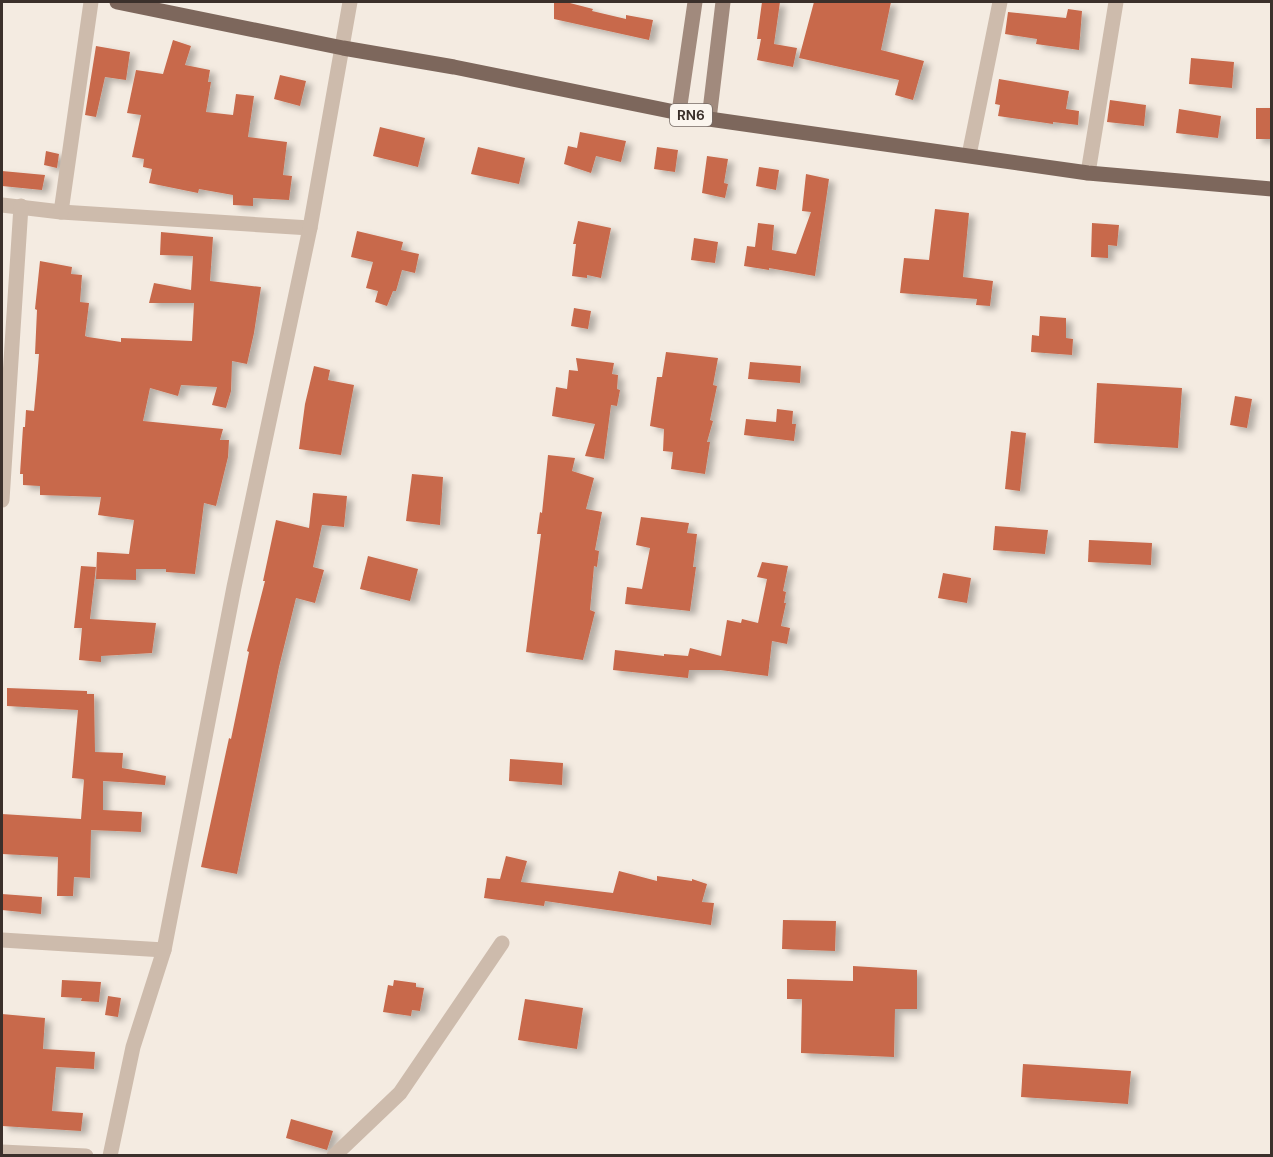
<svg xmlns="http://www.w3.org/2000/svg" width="1273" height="1157" viewBox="0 0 1273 1157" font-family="'DM Sans',sans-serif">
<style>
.building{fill:#c8694b;filter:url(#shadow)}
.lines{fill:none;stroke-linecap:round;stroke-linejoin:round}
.street{stroke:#cdbbac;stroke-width:15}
.secondary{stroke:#a18a7d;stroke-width:15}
.primary{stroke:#7d675c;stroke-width:15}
.labels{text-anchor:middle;stroke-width:5;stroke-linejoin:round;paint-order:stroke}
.shield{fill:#fbf5ee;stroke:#756b66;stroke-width:1.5}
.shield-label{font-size:14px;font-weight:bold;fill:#3b302b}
</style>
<defs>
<filter id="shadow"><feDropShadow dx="6" dy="4" stdDeviation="3" flood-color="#0004"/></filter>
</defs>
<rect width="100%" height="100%" fill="#f4ebe1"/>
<g class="building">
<polygon points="554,2 566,2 593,9 592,11 626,19 626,15 653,20 649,40 554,19"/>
<polygon points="762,2 780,2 774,44 797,48 793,67 757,60 761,39 757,39"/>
<polygon points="814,2 891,2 881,50 924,61 913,100 895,95 899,80 799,58"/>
<polygon points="1068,9 1082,11 1079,50 1036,44 1037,39 1005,34 1008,12 1066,18"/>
<polygon points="173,40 191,46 185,65 210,70 208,82 211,82 206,112 233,115 236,94 254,96 248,137 287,142 283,175 292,176 289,200 253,198 253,206 233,205 233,195 199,189 198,193 149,183 152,169 143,167 144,159 132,157 141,115 127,113 136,70 163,74"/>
<polygon points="96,46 130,52 126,80 105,77 96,117 85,115"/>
<polygon points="1191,58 1234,62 1232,88 1189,84"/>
<polygon points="280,75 306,81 300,106 274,99"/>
<polygon points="999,79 1069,91 1066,109 1079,111 1078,125 1053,122 1053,124 998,116 1000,105 995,104"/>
<polygon points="1110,100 1146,105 1144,126 1107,122"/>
<rect x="1256" y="108" width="16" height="31"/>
<polygon points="1179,109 1221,116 1218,138 1176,133"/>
<polygon points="380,127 425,138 418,167 373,156"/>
<polygon points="580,132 626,141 621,162 596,156 591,173 564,164 568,146 577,148"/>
<polygon points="478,147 525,158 519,184 471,174"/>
<polygon points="657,147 678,150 675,172 654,169"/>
<polygon points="46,151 59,154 57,168 44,165"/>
<polygon points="707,156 728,159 724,183 728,184 725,198 702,193"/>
<polygon points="759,167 779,170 776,190 756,186"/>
<polygon points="2,171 45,175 42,190 2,186"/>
<polygon points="806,174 829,179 815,276 769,268 769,270 744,266 747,246 755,247 758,223 774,225 772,250 796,254 811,212 802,211"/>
<polygon points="935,209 969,213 963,277 993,281 990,306 976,305 977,299 900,293 904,258 929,260"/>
<polygon points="578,221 611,228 601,278 587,275 587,278 572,276 576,244 573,244"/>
<polygon points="1092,223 1119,225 1117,246 1108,245 1108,258 1091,257"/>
<polygon points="357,231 403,242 401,250 419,254 415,273 402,270 396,291 393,291 387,306 375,302 378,291 366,288 373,262 351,257"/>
<polygon points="161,232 213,237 210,281 261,287 254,333 247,364 232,361 231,391 226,408 212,405 217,387 181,385 178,396 150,388 143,421 223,429 220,440 229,440 228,457 216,506 204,503 195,574 166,572 166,569 136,569 136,580 96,579 97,552 129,554 134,520 98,515 101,497 40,495 40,486 23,485 23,474 20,474 23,427 25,427 26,410 34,411 37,379 39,354 35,354 37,310 35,309 40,261 72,267 71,274 82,275 80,302 89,303 85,336 88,337 121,342 121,338 192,341 194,303 149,303 154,283 191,290 193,256 160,255"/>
<polygon points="694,238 718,242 715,263 691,260"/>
<polygon points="574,308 591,311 588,329 571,326"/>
<polygon points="1040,316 1066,318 1066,338 1073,339 1072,355 1031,352 1032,335 1039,336"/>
<polygon points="666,352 718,358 713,385 717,386 710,420 713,421 707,442 710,442 705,474 671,469 673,452 663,451 664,429 650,426 657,377 662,377"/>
<polygon points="576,358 614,363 612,374 618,375 617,389 620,390 617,406 611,405 604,459 585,456 595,424 552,416 556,387 567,389 569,370 578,371"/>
<polygon points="750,362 801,366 800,383 748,379"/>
<polygon points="314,366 330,370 328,380 354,385 341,455 299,449 305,404"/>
<polygon points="1097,383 1182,388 1178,448 1094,443"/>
<polygon points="1235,396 1252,399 1247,428 1230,425"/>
<polygon points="777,409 793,411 792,424 796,424 794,441 744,435 746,419 776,422"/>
<polygon points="1011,431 1026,433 1020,491 1005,489"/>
<polygon points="548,455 575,458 572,471 594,478 586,509 602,512 595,550 599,551 597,567 594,566 590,610 595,612 583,660 526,652 541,534 537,534 540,512 542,513"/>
<polygon points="412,474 443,477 440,525 406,521"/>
<polygon points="313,493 347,496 344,527 322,525 313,567 324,570 315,603 296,598 279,667 237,874 201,867 229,738 231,739 249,652 247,651 265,581 263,581 276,520 309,528"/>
<polygon points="641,517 689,523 687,533 697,534 693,567 696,567 690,611 625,604 627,587 642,589 650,548 636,545"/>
<polygon points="995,526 1048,530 1045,554 993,550"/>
<polygon points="1089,540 1152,543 1151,565 1088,562"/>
<polygon points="368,556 418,569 410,601 360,589"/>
<polygon points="762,562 788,566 783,591 786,592 784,603 786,603 781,626 790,628 787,644 772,641 768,676 720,670 689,670 688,678 613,670 615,650 664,656 664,654 688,656 690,648 721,656 727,620 741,623 742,619 758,623 767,579 757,577"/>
<polygon points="81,566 96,567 90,619 156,623 152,653 101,656 101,662 79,660 82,628 74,628"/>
<polygon points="943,573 971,578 967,603 938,598"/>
<polygon points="7,688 87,691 87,694 94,694 95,752 123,753 122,768 166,776 165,785 103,781 103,810 142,812 141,832 91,830 90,878 74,877 73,896 57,896 58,857 2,854 2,814 81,819 84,780 83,779 72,778 78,710 7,706"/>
<polygon points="510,759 563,763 562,785 509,781"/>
<polygon points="506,856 527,861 521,882 613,893 619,871 657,881 657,876 692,881 692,879 707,884 702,902 714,903 711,925 545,901 544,906 484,898 487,878 500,879"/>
<polygon points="2,894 42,897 41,914 2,910"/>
<polygon points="783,920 836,921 835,951 782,949"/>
<polygon points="853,966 917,970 917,1009 895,1009 894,1057 801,1053 802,999 787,999 787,979 853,981"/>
<polygon points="62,980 101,982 99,1002 81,1001 82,998 61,997"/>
<polygon points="394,980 416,983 416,987 424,988 420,1011 412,1010 411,1016 383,1012 388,985 393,986"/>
<polygon points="108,996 121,998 118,1017 105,1015"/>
<polygon points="525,999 583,1008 577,1049 518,1040"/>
<polygon points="2,1014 45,1018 43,1049 95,1052 94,1069 56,1067 52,1111 83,1113 81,1131 2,1126"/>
<polygon points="1023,1064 1131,1071 1128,1104 1021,1097"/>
<polygon points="291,1119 333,1131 327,1150 286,1138"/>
</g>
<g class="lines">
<g class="street">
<polyline points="969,155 1000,2"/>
<polyline points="1088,173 1116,2"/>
<polyline points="2,205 61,212 310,228"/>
<polyline points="61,212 91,2"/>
<polyline points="2,500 21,206"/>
<polyline points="2,940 164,950"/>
<polyline points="2,1152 86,1156"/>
<polyline points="110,1156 133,1047 164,950 234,587 310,228 350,2"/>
<polyline points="334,1156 400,1093 502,943"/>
</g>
<g class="secondary">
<polyline points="679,112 695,2"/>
<polyline points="709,119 723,2"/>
</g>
<polyline class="primary" points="117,2 343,48 454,67 709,119 1088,173 1272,189"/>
</g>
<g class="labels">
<rect class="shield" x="670" y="104" width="42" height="22" rx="4.5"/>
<g class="shield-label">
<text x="691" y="120">RN6</text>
</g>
</g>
<rect width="1273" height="1157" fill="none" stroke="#3b302b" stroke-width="6"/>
</svg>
